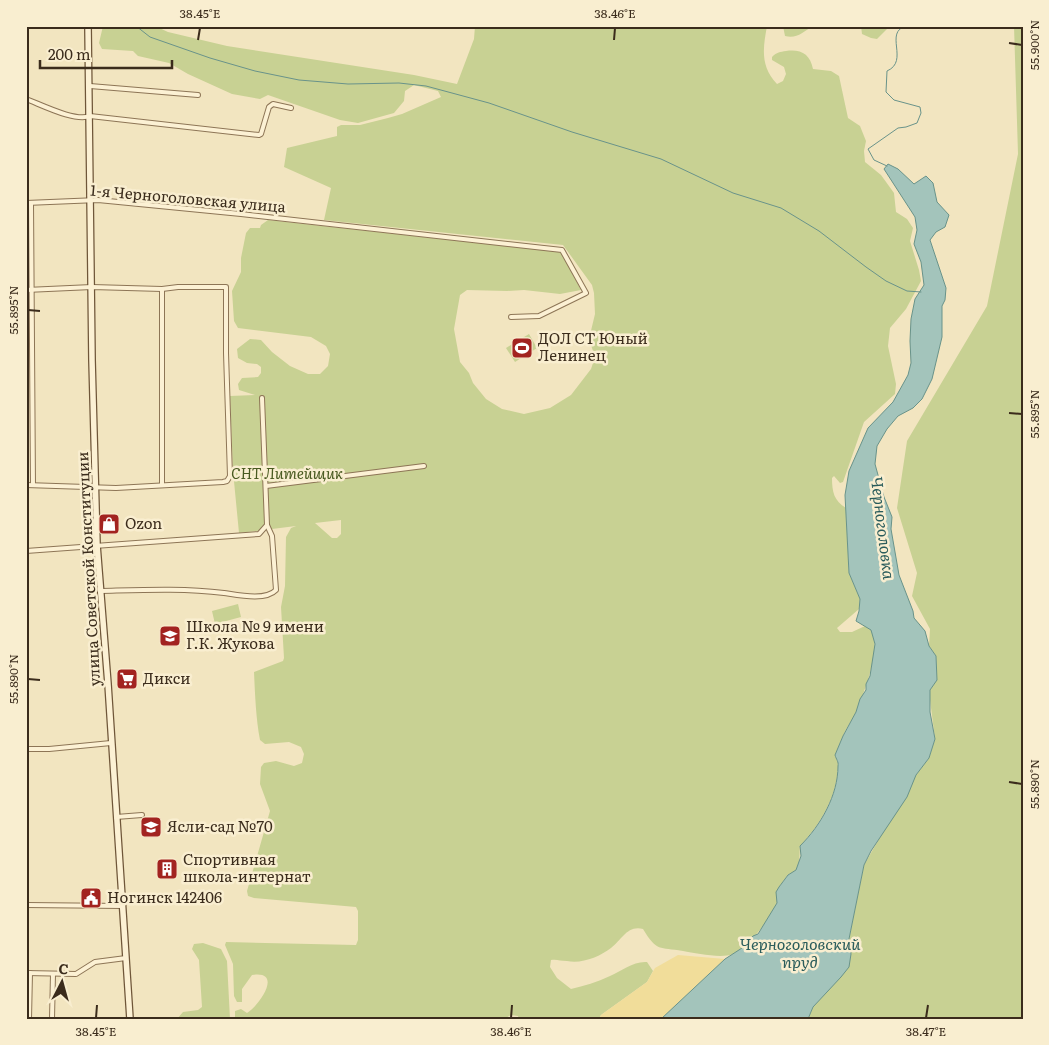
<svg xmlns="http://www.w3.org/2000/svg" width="1049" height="1045" viewBox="0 0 1049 1045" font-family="Literata,serif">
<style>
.green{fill:#c8d193;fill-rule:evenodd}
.sand{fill:#f1dd9a}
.water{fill:#a3c4bb;stroke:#69938a}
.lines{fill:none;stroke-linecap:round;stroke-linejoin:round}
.stream{stroke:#69938a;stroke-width:1}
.street-casing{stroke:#8d7556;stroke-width:6}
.secondary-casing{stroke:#6f5639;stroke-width:8}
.street{stroke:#fcf1d4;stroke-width:4}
.secondary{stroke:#fcf1d4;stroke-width:5.5}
.ticks{fill:none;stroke:#3b2c1c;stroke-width:2}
.labels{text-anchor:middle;stroke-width:5;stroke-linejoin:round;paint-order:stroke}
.street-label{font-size:15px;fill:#3b2c1c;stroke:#f9eed0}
.poi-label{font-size:15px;fill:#3b2c1c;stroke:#f9eed0;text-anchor:start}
.park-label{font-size:15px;font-style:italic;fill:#495a20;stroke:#f9eed0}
.water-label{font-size:16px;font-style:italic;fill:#2a5c5b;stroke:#f9eed0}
.neatline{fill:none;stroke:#3b2c1c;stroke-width:2}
.ticks-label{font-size:12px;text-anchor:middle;fill:#3b2c1c}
</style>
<rect width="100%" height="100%" fill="#f2e5c0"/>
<g class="green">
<path d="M103,26H155L168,32L227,46L414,75L457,84L474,39L475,26H767C763,48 760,66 777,84L783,81L786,74L784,67L772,60V57C777,52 780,52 786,51C801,49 810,54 813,69L831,71L839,76L848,118L860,126L866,141L864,151L865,162L881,175L894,193L896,212L907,219L913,228L910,241L919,270L921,281L906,309L890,328L888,346L896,384L895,394L864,422L843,482L840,483L834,476L832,478C832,492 834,501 846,508L849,573L860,599L859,609L837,628L840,632H852L865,626C869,628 872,630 873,634C880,652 863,696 856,712C852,721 846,728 843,736C840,742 838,749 836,755C836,759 839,762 838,765C838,795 820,825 800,846C799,854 801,864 795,871C793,873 790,873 788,875C786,877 781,884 779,887C777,892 778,898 777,902C773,917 747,948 733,954C721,959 696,953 683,951C659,947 657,952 643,929C627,925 622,940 611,948C599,957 582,964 567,961C560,961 557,959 551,960L550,967L557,978L571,989C584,986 597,982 610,976C622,971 633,961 647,962L653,971L647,982L601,1015L599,1019H519L518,1016L511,1015L504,1019H235V1011L241,1009L247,1013C259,1006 284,970 252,975L242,989V1002H237L234,996L233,964L225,945L226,942L356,945L358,940V911L356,907L254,898L248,896L247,891L270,811L260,784L261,767L264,763L276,761L294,766L302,763L304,754L301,747L289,742L265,744L260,740C256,719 255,695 254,672L283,661L284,658L281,607L285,586L286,537L291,528L296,526L239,533L233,471L230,396L255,395L239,390L238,384L242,378L258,377L261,373V367L257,364L247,363L238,358L237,349L250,339L261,340L272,352L290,366L308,374H320L328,366L330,354L326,346L311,337L238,328L234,321L232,291L241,272V258L246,233L250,228H260L261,225L268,220L561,252L581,290L560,294L524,290L507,291L467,290L460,295L454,329L460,362L469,373L473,383L486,399L502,409L524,414L550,408L571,395L591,369L595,357L589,339L595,314L594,293L592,285L563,245L324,220L331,188L284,167L287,148L337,136V127L341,125H360L388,118L402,114L441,97L438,91L414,85L405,91L404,101L394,113L358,123L340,120L268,95L260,99L232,94L188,74L169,63L138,56L133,51L102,49L99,43ZM341,520V534L337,538H332L315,523Z"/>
<path d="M783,26H813C803,32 797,39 785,36Z"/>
<polygon points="861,26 890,26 877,39 871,38 862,34"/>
<polygon points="1014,26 1023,26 1023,1019 808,1019 813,1007 844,972 851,954 849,939 864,865 916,775 929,758 935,739 930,700 930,690 937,679 936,656 929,646 930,629 912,596 917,573 897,508 907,441 987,306 1018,154"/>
<polygon points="529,334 537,348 515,362 506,348"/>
<polygon points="238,604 241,617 215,624 212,611"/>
<polygon points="203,943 221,949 227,961 230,1019 177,1019 183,1012 198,1010 202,1007 199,960 192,949 194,944"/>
</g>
<polygon class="sand" points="678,955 725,959 661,1019 599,1019 601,1015 647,982 655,968"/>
<path class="water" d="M888,164L898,169L914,184L926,176L933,183L937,202L949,215L945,227L936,232L930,240L946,288L945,300L942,306V337L932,379L922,399L913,408L898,416L887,429L877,446L875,464L884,497L892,517L891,529L899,575L913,611L914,618L925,631L929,646L936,656L937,680L930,690V712L935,739L929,758L916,775L907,797L871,851L864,865L849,939L851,954L849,967L841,977L813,1007L808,1019H661L725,959L742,948L753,936L758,934L777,903L776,892L779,887L788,875L796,870L801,856L800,846C821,825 838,795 838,766C839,762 836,759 835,755L843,736L856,712L860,699L866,690V684L870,676L875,644L871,630L856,621L859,611L860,599L849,573L845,495L849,471L868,428L893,402L908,375L911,363L910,341L911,319L915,299L924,285L921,262L914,244L917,230L915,217L884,169Z"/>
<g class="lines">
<g class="stream">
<polyline points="136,26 150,37 210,58 255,71 299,80 348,84 399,83 426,86 489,103 572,132 661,159 733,193 781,208 819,231 866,267 886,281 907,291 921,292"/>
<path d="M887,166L874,160L868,149L898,128L906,127L917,123L921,113L920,107L894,100L886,92L887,71C910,61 883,32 906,26"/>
</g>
<g class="street-casing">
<g id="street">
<polyline points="90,86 198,95"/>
<path d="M26,99C42,105 75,122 90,116L259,135L261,134L269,107L273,104L291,108"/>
<polyline points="26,203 98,200 241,214 562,250 586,293 539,316 511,317"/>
<polyline points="31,203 33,485"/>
<polyline points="162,289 162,485"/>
<polyline points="26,290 92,287 162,289 178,287 226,287 226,353 230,476 227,481 223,482 116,488 26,485"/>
<polyline points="266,486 424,466"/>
<polyline points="26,551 259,534 267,525"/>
<path d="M101,591C142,590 183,588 224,593C238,595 266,601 276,590L272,536L267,525L262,398"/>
<polyline points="26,749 49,749 111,743"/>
<polyline points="116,817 142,815"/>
<polyline points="26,905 123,906"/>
<polyline points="26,973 76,974 95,962 126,958"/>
<polyline points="29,1019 30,973"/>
<polyline points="52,1019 53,974"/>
</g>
</g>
<g class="secondary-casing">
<polyline id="secondary" points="88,26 92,360 97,545 108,684 130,1019"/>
</g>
<use href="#street" class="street"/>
<use href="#secondary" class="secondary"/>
</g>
<path class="ticks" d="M198,40L200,28M614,40L615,28M1009,43L1022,45M28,310L40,311M1009,413L1022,414M28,679L40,680M1009,782L1022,784M96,1018L97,1005M511,1018L512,1005M926,1018L928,1005"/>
<defs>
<g id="stadium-square" transform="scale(1.125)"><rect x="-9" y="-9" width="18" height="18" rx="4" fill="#a22320" stroke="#f9eed0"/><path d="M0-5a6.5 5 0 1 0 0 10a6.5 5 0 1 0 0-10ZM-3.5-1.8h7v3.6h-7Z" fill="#fff"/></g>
<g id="shop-square" transform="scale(1.125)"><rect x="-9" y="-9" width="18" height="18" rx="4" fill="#a22320" stroke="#f9eed0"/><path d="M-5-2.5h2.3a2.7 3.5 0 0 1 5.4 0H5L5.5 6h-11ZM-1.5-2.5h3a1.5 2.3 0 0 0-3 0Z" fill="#fff"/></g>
<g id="school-square" transform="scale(1.125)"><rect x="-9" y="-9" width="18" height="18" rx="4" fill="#a22320" stroke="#f9eed0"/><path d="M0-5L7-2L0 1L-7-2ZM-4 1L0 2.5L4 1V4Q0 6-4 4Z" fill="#fff"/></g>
<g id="supermarket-square" transform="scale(1.125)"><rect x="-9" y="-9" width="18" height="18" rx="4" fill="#a22320" stroke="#f9eed0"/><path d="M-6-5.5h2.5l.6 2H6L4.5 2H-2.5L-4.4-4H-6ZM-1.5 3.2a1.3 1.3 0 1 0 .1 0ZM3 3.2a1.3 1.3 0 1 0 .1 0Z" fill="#fff"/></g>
<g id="building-square" transform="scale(1.125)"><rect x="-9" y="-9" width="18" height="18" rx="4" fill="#a22320" stroke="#f9eed0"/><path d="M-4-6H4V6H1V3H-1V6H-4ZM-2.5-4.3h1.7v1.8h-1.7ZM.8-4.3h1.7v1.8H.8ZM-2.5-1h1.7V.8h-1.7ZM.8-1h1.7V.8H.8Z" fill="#fff"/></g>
<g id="civic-square" transform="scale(1.125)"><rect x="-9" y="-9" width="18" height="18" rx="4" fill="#a22320" stroke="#f9eed0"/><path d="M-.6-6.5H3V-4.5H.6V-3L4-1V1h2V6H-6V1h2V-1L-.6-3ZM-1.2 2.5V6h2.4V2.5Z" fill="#fff"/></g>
</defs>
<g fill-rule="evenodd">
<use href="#stadium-square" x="522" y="348"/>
<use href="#shop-square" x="109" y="524"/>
<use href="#school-square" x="170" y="636"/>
<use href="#supermarket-square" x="127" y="679"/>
<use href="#school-square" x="151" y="827"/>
<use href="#building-square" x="167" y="869"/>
<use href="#civic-square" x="91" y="898"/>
</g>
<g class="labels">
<g class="street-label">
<text transform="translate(188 199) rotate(5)" y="5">1-я Черноголовская улица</text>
<text transform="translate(89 569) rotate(-93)" y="5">улица Советской Конституции</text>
</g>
<g class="poi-label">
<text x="538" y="344">ДОЛ СТ Юный<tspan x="538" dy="17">Ленинец</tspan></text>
<text x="125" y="529">Ozon</text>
<text x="186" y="632">Школа № 9 имени<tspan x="186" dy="17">Г.К. Жукова</tspan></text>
<text x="143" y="684">Дикси</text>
<text x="167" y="832">Ясли-сад №70</text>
<text x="183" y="865">Спортивная<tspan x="183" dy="17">школа-интернат</tspan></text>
<text x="107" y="903">Ногинск 142406</text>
</g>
<g class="park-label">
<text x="287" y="479">СНТ Литейщик</text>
</g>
<g class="water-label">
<text transform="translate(883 528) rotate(83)" y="6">Черноголовка</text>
<text x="800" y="950">Черноголовский<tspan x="800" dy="18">пруд</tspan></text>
</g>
</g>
<rect width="1049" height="1045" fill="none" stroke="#f9eed0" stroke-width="55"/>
<g transform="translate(62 982) rotate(6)" stroke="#f9eed0" stroke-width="4" paint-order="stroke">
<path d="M0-4L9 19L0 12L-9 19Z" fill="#3b2c1c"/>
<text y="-8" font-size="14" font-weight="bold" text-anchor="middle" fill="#3b2c1c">С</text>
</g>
<path d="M40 60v8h132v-8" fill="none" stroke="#3b2c1c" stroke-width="2.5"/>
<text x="48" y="60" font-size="15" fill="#3b2c1c" stroke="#f9eed0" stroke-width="4" paint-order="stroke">200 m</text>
<rect x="28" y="28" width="994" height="990" class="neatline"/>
<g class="ticks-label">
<text x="200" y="18">38.45°E</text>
<text x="615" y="18">38.46°E</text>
<text transform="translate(1035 45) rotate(-90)" y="4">55.900°N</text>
<text transform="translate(14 310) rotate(-90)" y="4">55.895°N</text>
<text transform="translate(1035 414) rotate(-90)" y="4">55.895°N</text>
<text transform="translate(14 679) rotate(-90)" y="4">55.890°N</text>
<text transform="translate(1035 784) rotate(-90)" y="4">55.890°N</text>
<text x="96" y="1036">38.45°E</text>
<text x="511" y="1036">38.46°E</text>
<text x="926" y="1036">38.47°E</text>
</g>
</svg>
